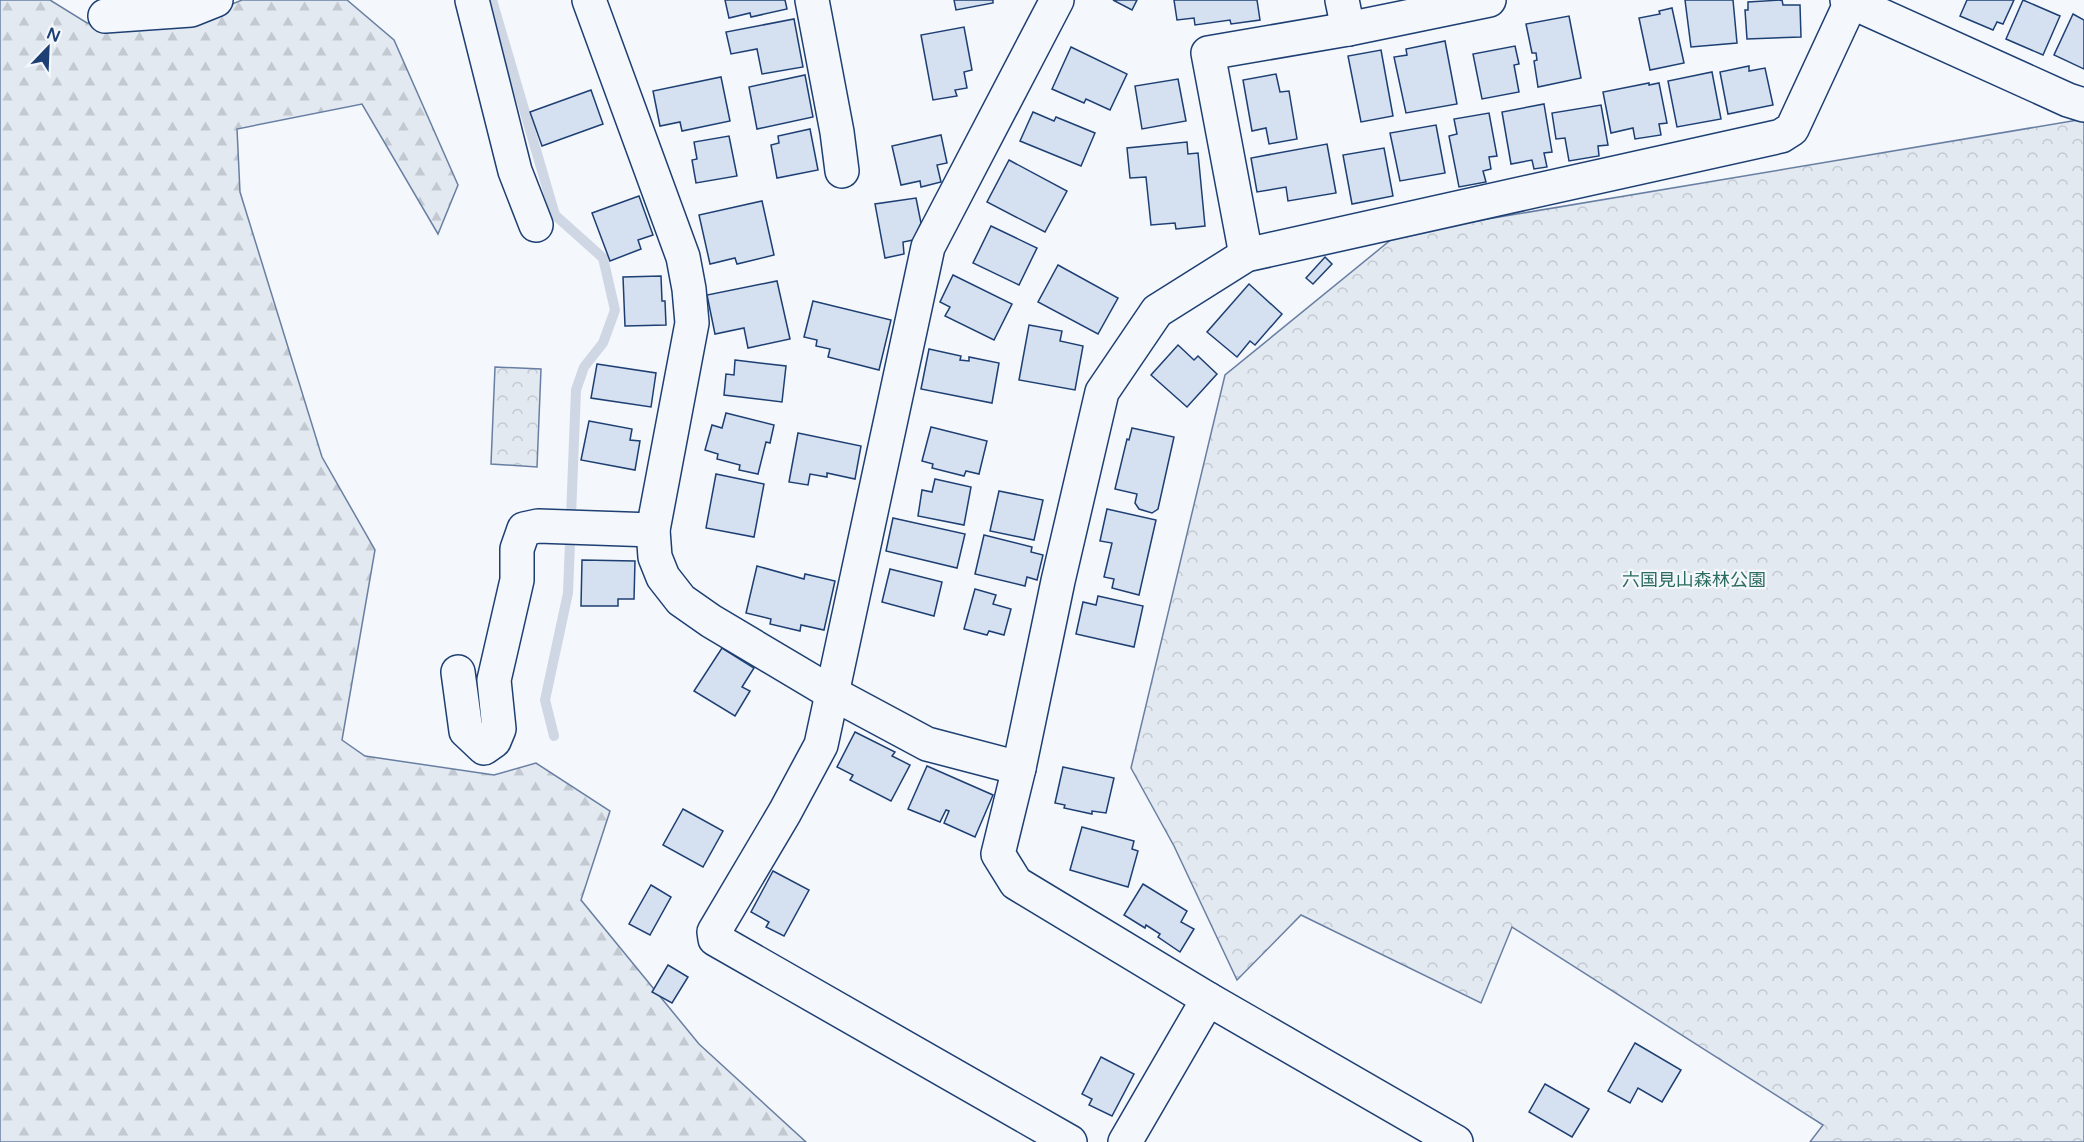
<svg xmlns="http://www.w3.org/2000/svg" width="2084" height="1142" viewBox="0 0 2084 1142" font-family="'Varela Round','Noto Sans JP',sans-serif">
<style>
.forest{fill:url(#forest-firs);stroke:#687fa3;stroke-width:1.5}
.park{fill:url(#park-crowns);stroke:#687fa3;stroke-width:1.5}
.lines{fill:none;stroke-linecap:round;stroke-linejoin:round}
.stream{stroke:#cfd7e4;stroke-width:10}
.building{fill:#d5e0f0;stroke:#1d3f73;stroke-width:1.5}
.minor-casing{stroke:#1d3f73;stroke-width:36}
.minor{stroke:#f4f7fb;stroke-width:33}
.labels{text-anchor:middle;stroke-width:4.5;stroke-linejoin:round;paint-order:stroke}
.park-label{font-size:18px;fill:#2c6c60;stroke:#f4f7fb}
</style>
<defs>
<pattern id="forest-firs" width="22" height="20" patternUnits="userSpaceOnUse" patternTransform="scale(1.5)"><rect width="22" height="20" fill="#e3e9f0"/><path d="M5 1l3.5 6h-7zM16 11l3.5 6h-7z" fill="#c2c9d1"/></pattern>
<pattern id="park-crowns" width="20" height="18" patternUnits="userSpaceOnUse" patternTransform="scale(1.5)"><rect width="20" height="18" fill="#e3e9f0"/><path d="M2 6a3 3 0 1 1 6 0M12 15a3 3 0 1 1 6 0" fill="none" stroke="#c2c9d1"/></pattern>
</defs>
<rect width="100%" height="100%" fill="#f4f7fb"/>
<polygon class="forest" points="0,0 50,0 87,23 200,17 242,0 347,0 394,40 458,185 438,234 362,104 237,129 240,192 322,457 375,550 342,740 365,756 494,775 536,763 610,811 581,900 699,1044 806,1142 0,1142"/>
<g class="park">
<polygon points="2084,119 2084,1142 1810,1142 1823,1125 1512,927 1481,1003 1301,915 1237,980 1174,846 1131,768 1225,375 1398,234"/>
<polygon points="495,367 541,369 537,467 491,464"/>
</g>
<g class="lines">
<polyline class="stream" points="492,0 555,215 603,258 615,310 603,343 584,367 576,390 568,593 545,700 554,736"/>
</g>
<g class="building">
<polygon points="725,0 785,0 787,9 751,17 750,13 729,18"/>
<polygon points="954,0 993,0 993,3 956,10"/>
<polygon points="1113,0 1137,0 1132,10"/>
<polygon points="1174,0 1257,0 1260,20 1231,24 1230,20 1195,25 1194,18 1177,20"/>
<polygon points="1685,0 1733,0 1737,43 1691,47"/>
<polygon points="1782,0 1783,5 1800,5 1801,37 1747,39 1745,10 1748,10 1748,2"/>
<polygon points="1967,0 2014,0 2003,24 1997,22 1993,30 1960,16"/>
<polygon points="2023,0 2060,16 2043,55 2006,39"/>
<polygon points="1672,8 1684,63 1650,70 1639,18 1660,14 1659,11"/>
<polygon points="2073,14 2084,20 2084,69 2054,55"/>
<polygon points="1569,16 1581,78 1538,87 1534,61 1537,60 1536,53 1532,53 1526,24"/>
<polygon points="794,19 803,67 762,74 757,49 731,54 726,32"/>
<polygon points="964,27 972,70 964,72 967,88 955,90 957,96 933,100 921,35"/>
<polygon points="1445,41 1457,104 1406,113 1394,57 1407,55 1406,49"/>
<polygon points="1515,46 1519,64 1514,65 1519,92 1482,99 1473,54"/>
<polygon points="1071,47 1127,74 1110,110 1086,99 1084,103 1052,89"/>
<polygon points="1381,50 1393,116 1361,122 1348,56"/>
<polygon points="1749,66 1749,71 1765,68 1773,105 1728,114 1720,72"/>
<polygon points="1712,72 1721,119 1677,127 1668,81"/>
<polygon points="1276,74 1280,92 1289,91 1297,139 1269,144 1266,128 1252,131 1243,80"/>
<polygon points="805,75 813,117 757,129 749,87"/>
<polygon points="721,77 730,121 682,131 680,122 660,126 653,91"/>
<polygon points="1178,79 1186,121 1142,129 1135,86"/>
<polygon points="1649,83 1649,85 1659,83 1667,123 1659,124 1661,135 1635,139 1633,128 1611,133 1603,92"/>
<polygon points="591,90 603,124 542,146 530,112"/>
<polygon points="1544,104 1552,152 1544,153 1547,167 1534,169 1532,160 1511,164 1502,112"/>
<polygon points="1601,105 1608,145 1598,146 1599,156 1569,161 1565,138 1556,139 1552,113"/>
<polygon points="1033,112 1054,121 1056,117 1095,133 1081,166 1020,141"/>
<polygon points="1489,113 1497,156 1489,157 1491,169 1483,171 1486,182 1459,187 1449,136 1457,134 1454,119"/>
<polygon points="1436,125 1445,173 1400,181 1390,133"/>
<polygon points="810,129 818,170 777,178 771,145 779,143 778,136"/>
<polygon points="941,135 947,163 937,165 941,182 921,187 920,181 901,185 892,146"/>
<polygon points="729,136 737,176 696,183 692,160 697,159 694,142"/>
<polygon points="1187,142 1188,154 1198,153 1205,226 1176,229 1175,223 1151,225 1146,177 1130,178 1127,148"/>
<polygon points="1327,144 1336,193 1288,201 1286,187 1257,192 1251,158"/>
<polygon points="1384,148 1393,196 1352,204 1343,155"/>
<polygon points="1009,160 1067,191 1045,232 987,202"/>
<polygon points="639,196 653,235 638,240 641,249 610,261 592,213"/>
<polygon points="916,198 921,223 913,240 903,242 904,254 885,258 875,204"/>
<polygon points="762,201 774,255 737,264 735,258 710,264 699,215"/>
<polygon points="991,226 1037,248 1019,285 973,263"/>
<polygon points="1325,257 1332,264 1313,284 1306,278"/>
<polygon points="1058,265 1118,298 1098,334 1038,302"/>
<polygon points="953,275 1012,304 994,340 945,316 950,307 940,302"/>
<polygon points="661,276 662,301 665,301 666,325 625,326 623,277"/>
<polygon points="777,281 790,339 748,348 744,328 715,334 707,295"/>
<polygon points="1249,284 1282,314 1255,345 1250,341 1237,357 1207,332"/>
<polygon points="813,301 891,320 879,370 828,357 830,349 816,346 817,340 804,337"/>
<polygon points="1029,325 1062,331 1060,341 1083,346 1075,390 1019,380"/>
<polygon points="1178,345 1194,360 1198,356 1217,374 1187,407 1151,375"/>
<polygon points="929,349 961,356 960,360 969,361 969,357 999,363 992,403 921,389"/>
<polygon points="735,360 786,366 782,402 724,395 726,374 734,375"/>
<polygon points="597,364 656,373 651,407 591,398"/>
<polygon points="726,413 774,425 770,443 766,442 758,474 739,470 740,465 717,459 718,454 705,450 712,425 722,428"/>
<polygon points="589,421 632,429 630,440 640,441 635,470 581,460"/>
<polygon points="931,427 987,441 979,474 966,471 964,476 932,468 933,464 922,461"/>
<polygon points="1132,428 1174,437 1158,509 1152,513 1139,509 1135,503 1137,494 1115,489 1127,439 1129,440"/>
<polygon points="798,433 861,446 855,479 827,473 827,477 810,474 808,485 789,482"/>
<polygon points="716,474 764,484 754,537 706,528"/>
<polygon points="935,479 971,487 964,525 918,516 922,490 932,492"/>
<polygon points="999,491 1043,500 1034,540 990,531"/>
<polygon points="1107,509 1156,520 1139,595 1112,588 1114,579 1104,577 1112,543 1100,541"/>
<polygon points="893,518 965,534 957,568 886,551"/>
<polygon points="984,535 1032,547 1031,552 1043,555 1037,580 1027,577 1025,586 975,574"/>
<polygon points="582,560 635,561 634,599 618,599 618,606 581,606"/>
<polygon points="757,566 804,579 805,574 835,581 824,630 801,625 800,631 770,624 771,619 746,613"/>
<polygon points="890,569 942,582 934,616 882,602"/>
<polygon points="975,589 996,595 993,604 1011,609 1004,635 989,631 987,635 964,629"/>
<polygon points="1098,596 1143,606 1134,647 1076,634 1083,602 1096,605"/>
<polygon points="722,648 754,668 742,687 750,691 735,716 694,691"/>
<polygon points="855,732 895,752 892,756 910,765 891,801 850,780 853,775 837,767"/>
<polygon points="927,766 993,795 975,837 944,823 949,811 946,810 940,822 908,809"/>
<polygon points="1063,767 1114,778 1106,813 1092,811 1092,814 1064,808 1065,805 1055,803"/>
<polygon points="683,809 723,831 703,867 663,845"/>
<polygon points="1082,827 1134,841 1132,849 1138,851 1128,887 1070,870"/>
<polygon points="773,871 809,890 784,936 766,927 769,922 751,912"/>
<polygon points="1143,884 1187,911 1181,922 1194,929 1180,952 1158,937 1160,934 1146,925 1145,928 1124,915"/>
<polygon points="651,885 671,897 650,935 629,924"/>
<polygon points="668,965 688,977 672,1003 652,992"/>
<polygon points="1635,1043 1681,1070 1662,1102 1638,1088 1630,1103 1608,1091"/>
<polygon points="1101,1057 1134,1074 1112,1116 1089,1105 1092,1099 1082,1094"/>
<polygon points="1545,1084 1589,1109 1572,1137 1529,1112"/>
</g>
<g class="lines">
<g class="minor-casing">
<g id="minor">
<polyline points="472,0 515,171 536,225"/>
<polyline points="589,0 683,257 689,289 692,323 653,530 655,557 663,577 681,600 711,621 832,693 927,744 1019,768"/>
<polyline points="812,0 837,132 842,171"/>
<polyline points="1057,0 928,247 821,745 785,812 714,932 715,939 1070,1142"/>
<polyline points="1342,0 1348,29"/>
<polyline points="1847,0 2068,100 2084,105"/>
<polyline points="105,16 191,10 216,0"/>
<polyline points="1246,255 1208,53 1348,29 1489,0"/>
<polyline points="458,672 466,731 484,748 494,741 499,729 494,680 517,580 517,549 524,529 538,526 653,530"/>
<polyline points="1125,1142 1208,999"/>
<polyline points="1456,1142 1208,999 1016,883 998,854 1019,768 1058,581 1102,392 1157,311 1246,255 1781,136 1792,129 1851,2"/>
</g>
</g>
<use href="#minor" class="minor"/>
</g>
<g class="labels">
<g class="park-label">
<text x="1694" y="586">六国見山森林公園</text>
</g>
</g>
<g transform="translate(48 48) rotate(23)" stroke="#f4f7fb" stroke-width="4.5" paint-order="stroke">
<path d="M0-4.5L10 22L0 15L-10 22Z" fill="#1d3f73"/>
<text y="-9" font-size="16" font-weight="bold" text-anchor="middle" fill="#1d3f73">N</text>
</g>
</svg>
